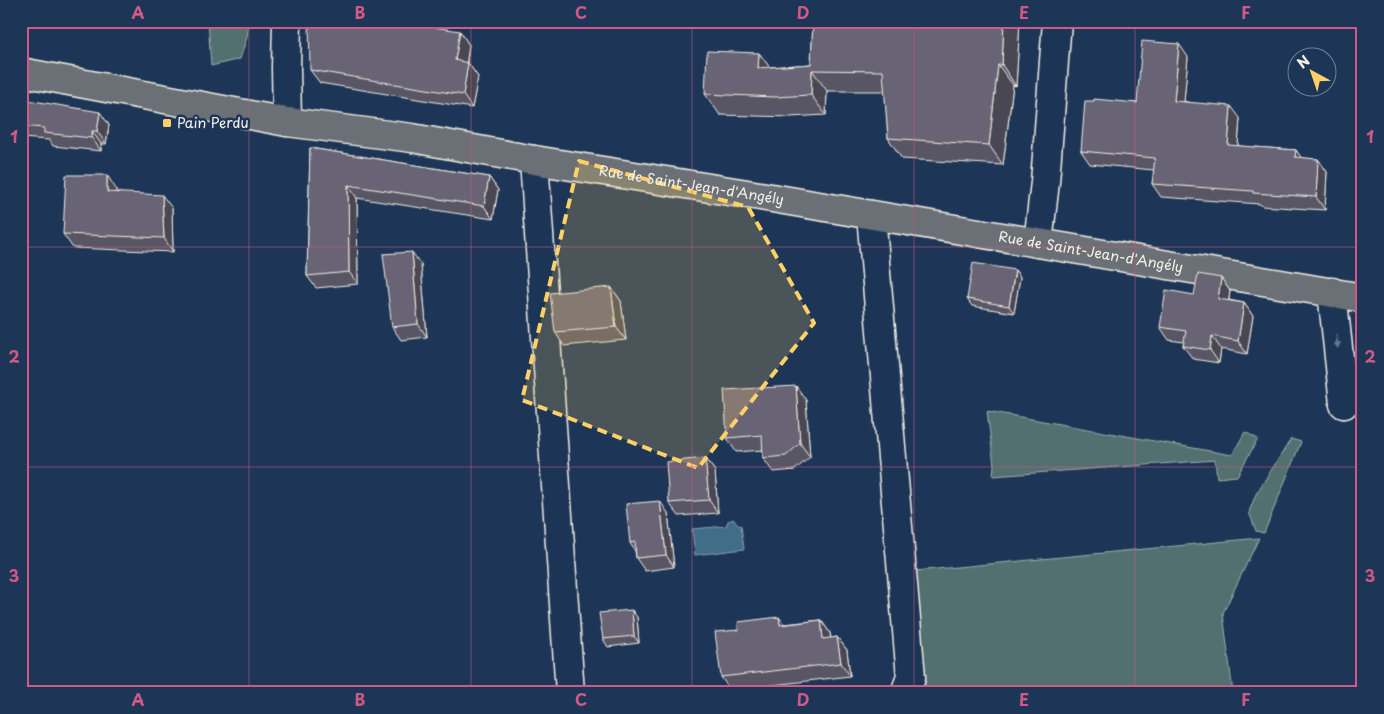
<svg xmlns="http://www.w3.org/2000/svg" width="1384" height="714" viewBox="0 0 1384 714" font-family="'Playpen Sans',sans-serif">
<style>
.green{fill:#527070;stroke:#a3b0ac}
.water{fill:#416d87;stroke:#89a2ae}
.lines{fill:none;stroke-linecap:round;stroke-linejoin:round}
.minor-casing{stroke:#f4f1e8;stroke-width:31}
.major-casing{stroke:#f4f1e8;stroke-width:31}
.minor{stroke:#1d3557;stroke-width:28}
.major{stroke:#6a7074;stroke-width:28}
.wall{fill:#595665;stroke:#f4f1e8}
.shaded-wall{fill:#494652;stroke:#f4f1e8}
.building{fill:#686475;stroke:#f4f1e8}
.oneway{fill:#68778a}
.marked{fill:#ffd166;fill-opacity:0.2;stroke:#ffd166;stroke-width:4;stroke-dasharray:10 6;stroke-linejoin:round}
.grid{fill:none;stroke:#d15985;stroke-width:1;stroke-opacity:0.55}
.poi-dot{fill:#ffd166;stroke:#1d3557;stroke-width:2}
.labels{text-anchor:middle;stroke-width:5;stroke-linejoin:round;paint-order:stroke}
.poi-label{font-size:14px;fill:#f4f1e8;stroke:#1d3557;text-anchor:start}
.street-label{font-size:14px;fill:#f4f1e8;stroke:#1d3557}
.neatline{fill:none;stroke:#d15985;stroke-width:2}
.grid-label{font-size:16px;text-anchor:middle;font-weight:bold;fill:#d15985}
</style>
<rect width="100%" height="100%" fill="#1d3557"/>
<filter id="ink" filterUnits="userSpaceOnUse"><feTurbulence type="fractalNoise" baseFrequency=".02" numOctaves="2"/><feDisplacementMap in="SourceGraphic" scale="10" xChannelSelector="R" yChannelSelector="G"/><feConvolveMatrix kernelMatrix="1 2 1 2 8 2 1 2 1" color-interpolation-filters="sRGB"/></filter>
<g filter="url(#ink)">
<g class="green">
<polygon points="208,21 249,21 247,37 240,59 211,66"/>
<polygon points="987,411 1232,455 1245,432 1258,439 1237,476 1217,478 1215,460 993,476 994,465"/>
<polygon points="1291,439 1301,442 1264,533 1256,531 1249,512 1256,494"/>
<polygon points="1259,538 1223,613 1233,693 926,693 916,571"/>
</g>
<polygon class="water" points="734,519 739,526 741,525 744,549 695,555 692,529 726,526 728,521"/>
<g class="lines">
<g class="minor-casing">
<g id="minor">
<polyline points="287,122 286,68 287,21"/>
<polyline points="534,160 570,693"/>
<polyline points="871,215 911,677 905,693"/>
<polyline points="1038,243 1045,182 1057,21"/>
<polyline points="1332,292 1344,404"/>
<polyline points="1344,404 1363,373"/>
</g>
</g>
<g class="major-casing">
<g id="major">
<path id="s1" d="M21,72L287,122L412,138L534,160L760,196L1363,298"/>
</g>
</g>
<use href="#minor" class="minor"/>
<use href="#major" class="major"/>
</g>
<g class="wall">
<polygon points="813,21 1020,21 1016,86 1013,85 1003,165 902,159 888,138 885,91 827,91 826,115 790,117 720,115 705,94 759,53 769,67 811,64"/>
<polygon points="1291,21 1330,21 1330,24"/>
<polygon points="460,31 469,45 467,63 468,63 478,77 472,108 320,83 310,70"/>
<polygon points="1188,57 1184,101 1240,118 1238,146 1296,150 1301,158 1318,159 1327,172 1325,210 1262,206 1260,204 1161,197 1152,184 1154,170 1090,164 1081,151 1094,101 1137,103"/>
<polygon points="21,99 109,125 106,144 101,144 101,151 53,146 49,140 21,138"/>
<polygon points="310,148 489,177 498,190 493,219 357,198 358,284 316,288 307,276"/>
<polygon points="116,189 116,192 172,208 173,252 73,248 63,234"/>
<polygon points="421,265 427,337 401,340 392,327"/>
<polygon points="1015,270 1020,277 1014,313 972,306 967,299"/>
<polygon points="1221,278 1230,291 1229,300 1244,303 1253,316 1247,354 1221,349 1219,363 1193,359 1183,346 1184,342 1169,340 1160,327 1194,295"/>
<polygon points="611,287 621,301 626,340 564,346 555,332"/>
<polygon points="806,400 810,457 795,470 773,472 763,458 763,450 736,452 727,438"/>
<polygon points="705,458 715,471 718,513 679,516 669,503"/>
<polygon points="668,513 674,567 645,571 636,558 635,551 630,543"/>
<polygon points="637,617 639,643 608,647 603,639"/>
<polygon points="821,620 830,633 831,638 837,637 847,650 850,676 730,690 721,677 784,624"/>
</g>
<g class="shaded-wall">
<polygon points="1004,21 1020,21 1016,86 1002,65"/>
<polygon points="460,31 469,45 465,74 455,60"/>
<polygon points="1179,44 1188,57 1183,113 1174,101"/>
<polygon points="759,53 774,73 758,68"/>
<polygon points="468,63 478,77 472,108 463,95"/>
<polygon points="998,65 1013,85 1003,165 989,145"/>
<polygon points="812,70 827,91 826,115 811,95"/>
<polygon points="1231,106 1240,118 1237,158 1228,145"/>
<polygon points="100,112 109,125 106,144 97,131"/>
<polygon points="92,131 101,144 101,151 92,138"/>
<polygon points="1296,150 1305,163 1295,157"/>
<polygon points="1318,159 1327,172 1325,210 1316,197"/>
<polygon points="107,175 116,189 116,206 107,192"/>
<polygon points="489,177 498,190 493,219 484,206"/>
<polygon points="348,185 357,198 358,284 349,272"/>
<polygon points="162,195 172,208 173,252 164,238"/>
<polygon points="21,217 23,219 21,303"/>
<polygon points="412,252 421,265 427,337 418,324"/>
<polygon points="1015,270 1020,277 1014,313 1009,306"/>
<polygon points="1221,278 1230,291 1227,312 1218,299"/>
<polygon points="611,287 621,301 626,340 616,327"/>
<polygon points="1244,303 1253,316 1247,354 1238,341"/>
<polygon points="1212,336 1221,349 1219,363 1210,350"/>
<polygon points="796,386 806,400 810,457 800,443"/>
<polygon points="705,458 715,471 718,513 709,500"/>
<polygon points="660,501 668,513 674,567 666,555"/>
<polygon points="632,610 637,617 639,643 634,636"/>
<polygon points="779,617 789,630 780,625"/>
<polygon points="821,620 830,633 832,652 823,639"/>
<polygon points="837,637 847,650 850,676 841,663"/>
</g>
<g class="building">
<polygon points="309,21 394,21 460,31 455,60 468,63 463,95 310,70"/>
<polygon points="813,21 1004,21 1002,65 998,65 989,145 888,138 883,71 812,70 811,95 775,97 705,94 707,51 759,53 758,68 811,64"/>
<polygon points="1142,41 1179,44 1174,101 1231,106 1228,145 1296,150 1295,157 1318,159 1316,197 1253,193 1253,191 1152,184 1155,158 1081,151 1085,101 1094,101 1094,99 1137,103"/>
<polygon points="21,99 100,112 97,131 92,131 92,138 44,133 44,128 21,126"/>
<polygon points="310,148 489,177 484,206 348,185 349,272 307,276"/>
<polygon points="66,175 107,175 107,192 162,195 164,238 63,234"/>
<polygon points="412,252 418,324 392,327 383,254"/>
<polygon points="973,263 1015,270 1009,306 967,299"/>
<polygon points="1198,274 1221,278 1218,299 1244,303 1238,341 1212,336 1210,350 1183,346 1186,331 1160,327 1166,290 1194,295"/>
<polygon points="611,287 616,327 555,332 550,293"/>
<polygon points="796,386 800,443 786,456 763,458 762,435 727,438 724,390"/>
<polygon points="705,458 709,500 669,503 666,462"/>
<polygon points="660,501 666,555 636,558 635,542 630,543 626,504"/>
<polygon points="632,610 634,636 603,639 599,613"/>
<polygon points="779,617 780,625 821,620 823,639 837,637 841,663 721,677 715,632 739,630 738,622"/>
</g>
<defs><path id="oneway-solid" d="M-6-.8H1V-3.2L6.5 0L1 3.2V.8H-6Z" transform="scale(1.25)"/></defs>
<use class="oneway" href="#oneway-solid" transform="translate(1337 341) rotate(84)"/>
</g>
<path class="marked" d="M579,161L748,207L814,323L698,468L522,400Z"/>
<path class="grid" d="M249,21V693M471,21V693M692,21V693M914,21V693M1135,21V693M21,247H1363M21,467H1363"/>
<rect class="poi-dot" x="162" y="118" width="10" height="10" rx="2.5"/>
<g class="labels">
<g class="poi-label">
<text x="177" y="128">Pain Perdu</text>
</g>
<g class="street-label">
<text dy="5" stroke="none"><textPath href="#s1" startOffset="680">Rue de Saint-Jean-d'Angély</textPath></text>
<text dy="5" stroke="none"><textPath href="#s1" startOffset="1085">Rue de Saint-Jean-d'Angély</textPath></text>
</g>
</g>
<rect width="1384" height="714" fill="none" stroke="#1d3557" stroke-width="55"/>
<g transform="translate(1312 72) rotate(320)"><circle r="24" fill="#1d3557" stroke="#738091"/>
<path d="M0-4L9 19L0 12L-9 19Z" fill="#ffd166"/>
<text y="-8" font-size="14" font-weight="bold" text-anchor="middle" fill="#f4f1e8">N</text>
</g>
<rect x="28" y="28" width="1328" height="658" class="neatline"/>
<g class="grid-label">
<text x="138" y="19">A</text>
<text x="360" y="19">B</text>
<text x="581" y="19">C</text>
<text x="803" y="19">D</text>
<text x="1024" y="19">E</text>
<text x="1246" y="19">F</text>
<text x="14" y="143">1</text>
<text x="1370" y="143">1</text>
<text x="14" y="363">2</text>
<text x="1370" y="363">2</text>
<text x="14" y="582">3</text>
<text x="1370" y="582">3</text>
<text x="138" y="706">A</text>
<text x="360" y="706">B</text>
<text x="581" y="706">C</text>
<text x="803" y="706">D</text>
<text x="1024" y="706">E</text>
<text x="1246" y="706">F</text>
</g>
</svg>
